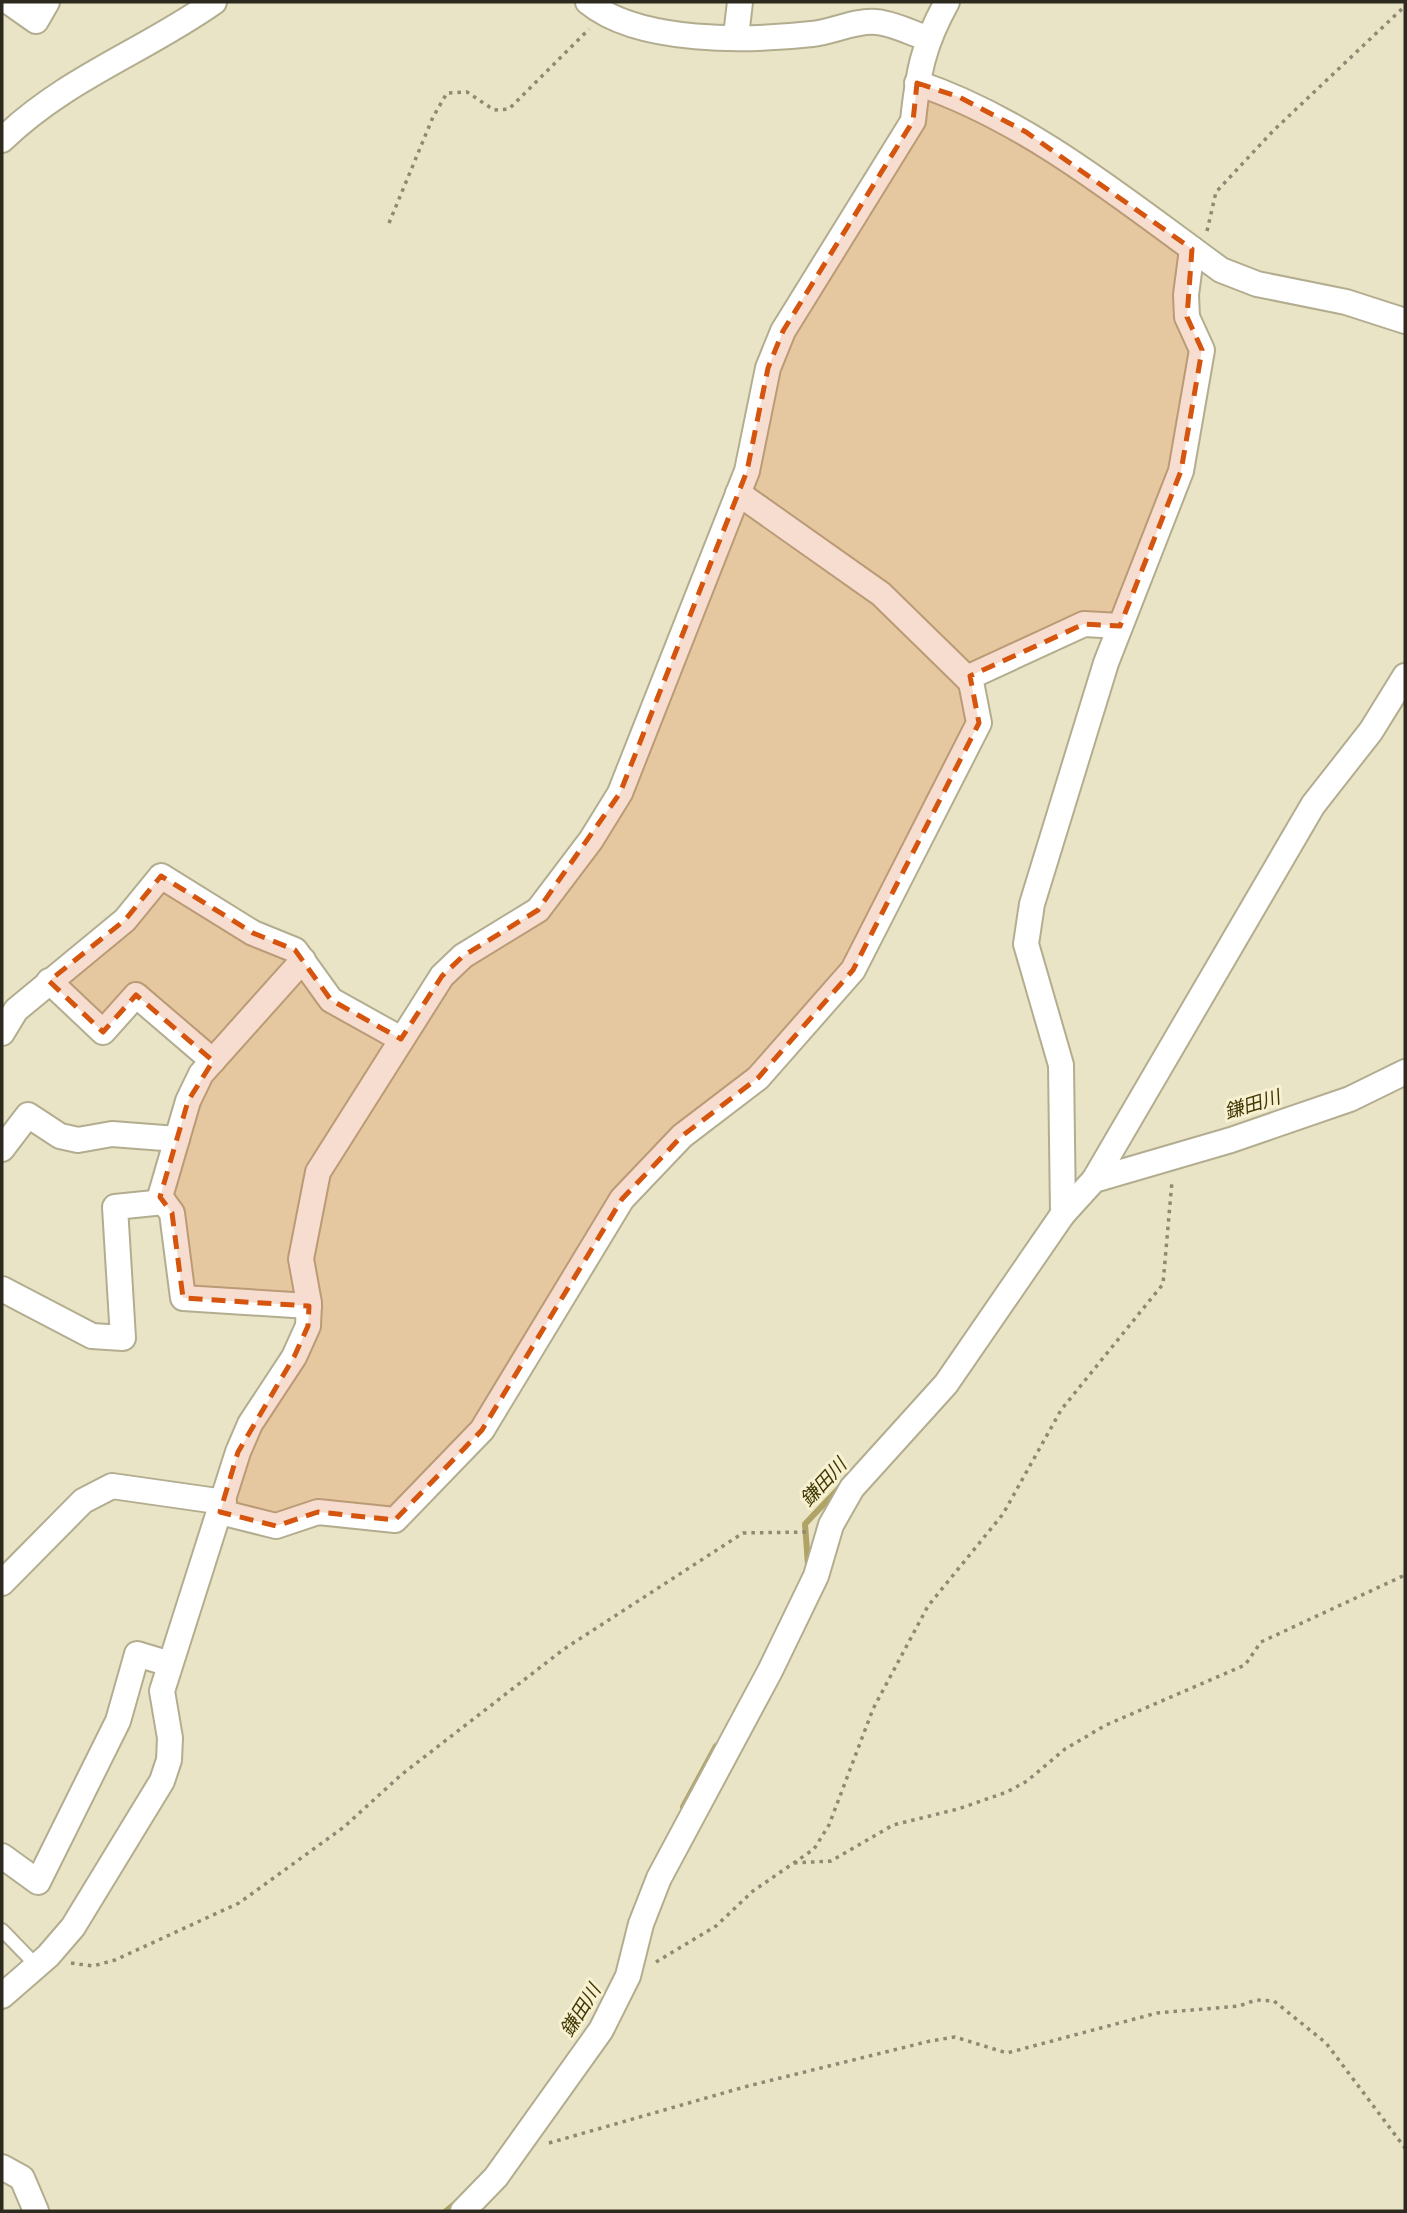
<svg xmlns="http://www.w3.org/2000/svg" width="1407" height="2213" viewBox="0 0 1407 2213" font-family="Bitter,'Noto Sans JP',serif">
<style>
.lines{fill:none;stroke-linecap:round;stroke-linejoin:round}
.stream{stroke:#afa365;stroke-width:6}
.service-casing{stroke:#b3ad90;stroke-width:16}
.minor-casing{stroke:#b3ad90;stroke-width:28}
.path{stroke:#8d8973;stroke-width:3.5;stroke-dasharray:3.5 5;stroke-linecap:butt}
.service{stroke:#fff;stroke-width:12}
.minor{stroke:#fff;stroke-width:24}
.marked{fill:#d5540e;fill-opacity:0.2;stroke:#d5540e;stroke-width:5;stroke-dasharray:14 9;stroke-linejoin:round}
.labels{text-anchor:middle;stroke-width:6;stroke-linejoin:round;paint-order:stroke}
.water-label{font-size:19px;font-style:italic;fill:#403702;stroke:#f7f1d2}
</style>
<rect width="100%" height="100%" fill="#e9e4c5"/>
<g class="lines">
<g class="stream">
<polyline points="808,1565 805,1524 841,1486"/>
<polyline points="683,1807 716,1746"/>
<polyline points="446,2211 458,2201"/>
</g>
<g class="service-casing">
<polyline id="service" points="2,1930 37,1966"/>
</g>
<g class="minor-casing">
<g id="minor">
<polyline points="9,2 36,21 47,2"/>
<path d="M588,2C639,44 749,41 812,34C832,32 856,20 876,22C892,23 911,33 927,38"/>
<polyline points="736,36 740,2"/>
<path d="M917,83C1028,120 1126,201 1221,270L1257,284L1346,302L1405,321"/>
<path d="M2,140C66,78 143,52 214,2"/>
<polyline points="967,678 1084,624 1120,626"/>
<polyline points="303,960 201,1074 188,1101 160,1197 172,1213 183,1298 309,1306"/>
<polyline points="49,981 103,1032 136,995 213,1061"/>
<polyline points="2,1033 16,1010 125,920 161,876 253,933 295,950 331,1000 401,1039"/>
<polyline points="2,1149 28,1115 60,1136 78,1140 112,1134 177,1139"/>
<polyline points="1094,1180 1313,805 1371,731 1405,676"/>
<polyline points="1063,1214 1061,1065 1026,944 1032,904 1106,663 1181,471 1202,350 1187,317 1186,295 1192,249"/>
<polyline points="2,1289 92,1336 123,1338 115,1207 164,1202"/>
<polyline points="220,1512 276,1526 318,1512 395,1520 482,1430 622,1199 682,1136 758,1078 853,970 979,723 971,682 881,594 738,493"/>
<polyline points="2,1583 83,1501 112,1486 224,1502"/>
<polyline points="2,1856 38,1882 118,1721 137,1654 170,1664"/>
<path d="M2,1996L48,1956L73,1927L162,1781L169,1760L170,1738L162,1691L238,1452L250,1424L294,1357L308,1326L309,1303L301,1259L318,1172L442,976L463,956L538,910L591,840L620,793L747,471L768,368L783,331L913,121C918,73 923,45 947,2"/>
<polyline points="2,2167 22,2178 36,2211"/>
<polyline points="463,2211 496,2177 601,2030 628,1976 641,1924 659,1878 770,1671 816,1576 831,1525 852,1488 946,1384 1063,1214 1094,1180 1231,1140 1350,1099 1405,1072"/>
</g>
</g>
<g class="path">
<polyline points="389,223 433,117 447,93 467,92 494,110 509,109 589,29"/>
<polyline points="1207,231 1216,192 1273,131 1405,6"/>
<polyline points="794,1863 831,1861 893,1825 958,1809 1007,1792 1027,1781 1065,1749 1106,1725 1245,1665 1261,1642 1405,1575"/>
<polyline points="656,1962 716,1926 753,1891 814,1849 829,1825 873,1709 928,1606 1003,1514 1061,1410 1163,1284 1172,1181"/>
<polyline points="71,1963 93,1966 115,1960 239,1903 344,1827 401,1775 564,1649 743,1533 806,1532"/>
<polyline points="549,2143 748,2086 930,2041 955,2037 1007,2053 1157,2013 1239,2006 1256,2000 1274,2001 1326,2043 1405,2148"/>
</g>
<use href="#service" class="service"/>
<use href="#minor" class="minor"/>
</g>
<path class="marked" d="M917,83L959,97L1026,132L1192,249L1187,317L1202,350L1181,471L1120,626L1084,624L970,676L979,723L853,970L758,1078L682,1136L622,1199L482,1430L395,1520L318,1512L276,1526L220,1512L238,1452L294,1357L308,1326L309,1306L183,1298L172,1213L160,1197L188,1101L213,1061L136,995L103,1032L49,981L125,920L161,876L253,933L295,950L331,1000L401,1039L442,976L463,956L538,910L620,793L747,471L768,368L783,331L913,121Z"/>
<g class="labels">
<g class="water-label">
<text transform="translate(1252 1104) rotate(-17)" y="7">鎌田川</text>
<text transform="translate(823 1482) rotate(-47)" y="7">鎌田川</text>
<text transform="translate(580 2010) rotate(-58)" y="7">鎌田川</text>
</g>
</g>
<rect width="1407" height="2213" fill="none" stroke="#2c2a1e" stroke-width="7"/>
</svg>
